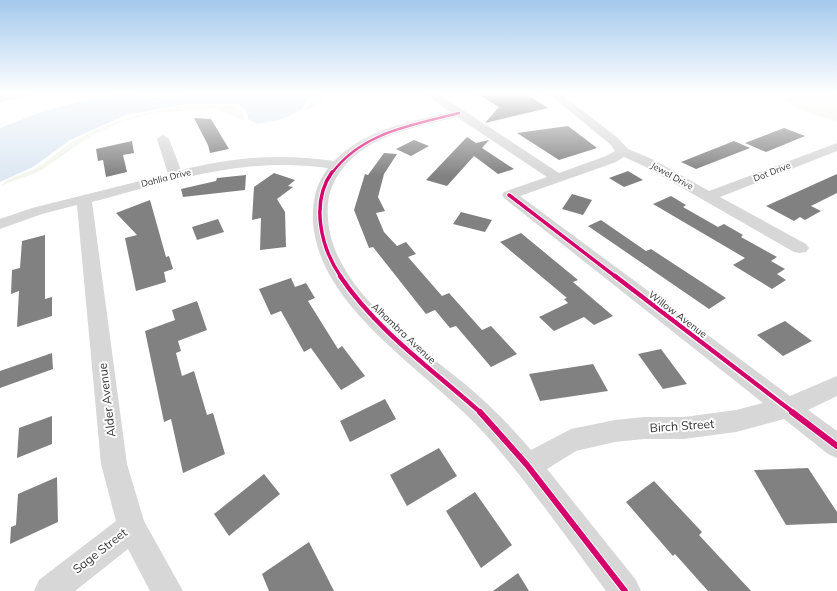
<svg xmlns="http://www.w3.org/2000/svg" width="837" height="591" viewBox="0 0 837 591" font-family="Mulish,sans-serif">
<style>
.green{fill:#f2f6ee}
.water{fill:#dde8f3}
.building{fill:#818181}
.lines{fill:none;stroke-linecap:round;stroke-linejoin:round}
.minor{fill:#d7d7d7;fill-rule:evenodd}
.cycleway-far3-casing{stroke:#fff;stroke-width:4}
.cycleway-far2-casing{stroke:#fff;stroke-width:5.5}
.cycleway-far1-casing{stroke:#fff;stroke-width:7}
.cycleway-casing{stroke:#fff;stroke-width:8}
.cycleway-far3{stroke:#d6006c;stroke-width:2.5}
.cycleway-far2{stroke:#d6006c;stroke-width:3.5}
.cycleway-far1{stroke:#d6006c;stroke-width:4.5}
.cycleway{stroke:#d6006c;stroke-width:6}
.labels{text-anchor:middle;stroke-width:4;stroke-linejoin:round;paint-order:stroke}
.far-street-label{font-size:9px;fill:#333;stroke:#fff}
.street-label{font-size:10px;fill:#333;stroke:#fff}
.near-street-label{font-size:12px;fill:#333;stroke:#fff}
</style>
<rect width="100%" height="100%" fill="#fff"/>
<g class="green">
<polygon points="322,93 334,93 316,106 304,111 311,101"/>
<polygon points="789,93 837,93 837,122 801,110 782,99"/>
<path d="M187,105L236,106L242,112L245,121L216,109L153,113L120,122L89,137L40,171L0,186C8,177 24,174 35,169C50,161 61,148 76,140C111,121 148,111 187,105Z"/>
</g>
<polygon class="water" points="200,93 317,93 307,101 300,111 283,119 258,124 248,119 247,111 239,104 187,104 126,115 70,140 33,167 0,182 0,128 39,113 92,98 122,94 163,98"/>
<g class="building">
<polygon points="476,93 525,93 548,108 485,123 499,107"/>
<polygon points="194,118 211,119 229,149 210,153 208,145"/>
<polygon points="568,126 597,148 559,160 517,133"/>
<polygon points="784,128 805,136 766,152 745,143"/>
<polygon points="467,137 476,143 489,140 482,148 514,169 498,174 474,156 447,186 426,180"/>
<polygon points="414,140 429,146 411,156 396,149"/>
<polygon points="132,141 134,153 123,155 127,172 106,177 103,160 98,161 96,149"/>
<polygon points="734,141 750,148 696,169 681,162"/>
<polygon points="384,153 397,154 384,174 378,197 385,211 376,213 384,232 397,246 406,242 416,254 408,257 442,296 449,293 482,330 491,326 517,354 491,367 456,326 450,328 435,310 426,314 373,247 369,248 354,210 365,174 368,175"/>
<polygon points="628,171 643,180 624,187 609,178"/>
<polygon points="274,173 295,180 288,186 293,187 277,199 285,212 286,247 260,250 261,218 252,220 254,187"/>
<polygon points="837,174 837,193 811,206 821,211 805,220 800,217 794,221 766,206"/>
<polygon points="246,175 245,190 183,197 181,189 216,181 217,178"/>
<polygon points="572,194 592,200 583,215 562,209"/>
<polygon points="671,196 686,205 683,207 718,227 724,224 743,235 741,237 777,257 771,261 785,269 777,274 786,280 772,289 733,265 745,258 653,204"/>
<polygon points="150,200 166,257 169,256 173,269 164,272 166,282 136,291 125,238 137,235 116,213"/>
<polygon points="461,212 492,220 485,232 453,224"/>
<polygon points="218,219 224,232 197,240 192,227"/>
<polygon points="601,220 646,251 651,249 726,298 709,309 588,226"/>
<polygon points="521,233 578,280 573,282 613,316 594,325 584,317 554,331 539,317 568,303 564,299 567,298 500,242"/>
<polygon points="45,235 45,299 52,297 52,316 17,327 19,291 11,294 12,270 20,268 22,241"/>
<polygon points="291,278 295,287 306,283 315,298 308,301 338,349 342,346 365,376 341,390 311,348 304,352 281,311 271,315 259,289"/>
<polygon points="197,301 207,330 178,341 181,351 176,353 182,376 194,371 207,415 213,413 225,454 183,473 171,419 164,422 145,331 175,320 172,310"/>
<polygon points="785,321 812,341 783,356 757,335"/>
<polygon points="661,349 687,384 663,389 638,354"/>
<polygon points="52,353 53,369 0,388 0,371"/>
<polygon points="593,364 608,391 540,401 529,374"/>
<polygon points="385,399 396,419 350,442 340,421"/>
<polygon points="52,416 52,444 17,458 19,428"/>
<polygon points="439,448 457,476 407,506 390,475"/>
<polygon points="808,468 837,512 837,523 786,525 754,470"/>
<polygon points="264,474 280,494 229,536 214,514"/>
<polygon points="57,477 58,522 10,544 11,527 16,525 18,494"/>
<polygon points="654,481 702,532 699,535 751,591 708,591 675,554 673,556 626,502"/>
<polygon points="475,492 512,545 481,568 446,511"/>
<polygon points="309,542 334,591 269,591 262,574"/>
<polygon points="518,573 529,591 493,591"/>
</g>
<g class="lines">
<g class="minor">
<polygon points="10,93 30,93 29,95 0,102 0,96"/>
<path d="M424,93H437L559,173L606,156L615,151L611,145L548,93H560L619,139L628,149L654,160L709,191L837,143V151L720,197L806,244L809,248L806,252L800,253L794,252L644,166L624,157L616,162L520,196L790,396L837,376V396L808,410L837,431V458L828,454L784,419L736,432L684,439H644L615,442L576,451L547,469L636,580L641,591H606C567,538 528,482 484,433C430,372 319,310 313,222C312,201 316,184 328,168C244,156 172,181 92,202L127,464L144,521L183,591H150L128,549L75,591H34L39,580L116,521L101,464L77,205L42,214L0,229V219L32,208L168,174L157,139L163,135L169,139L181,170C233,157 281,153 334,161C366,129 408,122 450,112ZM457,117L547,177L504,192L502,195L504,198L763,403L736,410L684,417H644L615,420L571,429L531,450C513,429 493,408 472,390C417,343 321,285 328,203C331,176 351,155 374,143C400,129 429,124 457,117Z"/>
</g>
<g class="cycleway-far3-casing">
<path id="cycleway-far3" d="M332,173C362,132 413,125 459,113"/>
</g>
<g class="cycleway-far2-casing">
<g id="cycleway-far2">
<path d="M332,172C310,203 321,248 341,277"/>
<polyline points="509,195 616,277"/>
</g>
</g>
<g class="cycleway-far1-casing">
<g id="cycleway-far1">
<path d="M340,276C377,331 432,369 481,413"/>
<polyline points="615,276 794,413"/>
</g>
</g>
<g class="cycleway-casing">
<g id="cycleway">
<polyline points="480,412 527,465 625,591"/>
<polyline points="792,412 837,446"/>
</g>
</g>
<use href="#cycleway-far3" class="cycleway-far3"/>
<use href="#cycleway-far2" class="cycleway-far2"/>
<use href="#cycleway-far1" class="cycleway-far1"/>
<use href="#cycleway" class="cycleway"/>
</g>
<linearGradient id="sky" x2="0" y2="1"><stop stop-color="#a3c9ec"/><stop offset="0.53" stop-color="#fff"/><stop offset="1" stop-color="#fff" stop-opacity="0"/></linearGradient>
<rect width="837" height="176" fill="url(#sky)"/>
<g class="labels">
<g class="far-street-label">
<text transform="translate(772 172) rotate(-21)" y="3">Dot Drive</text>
<text transform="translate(672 176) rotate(29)" y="3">Jewel Drive</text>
<text transform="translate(166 178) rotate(-14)" y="3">Dahlia Drive</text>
</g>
<g class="street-label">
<text transform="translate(678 314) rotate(37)" y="4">Willow Avenue</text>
<text transform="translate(404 333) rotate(43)" y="4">Alhambra Avenue</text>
</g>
<g class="near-street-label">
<text transform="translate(107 400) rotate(-97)" y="4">Alder Avenue</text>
<text transform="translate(682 426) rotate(-4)" y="4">Birch Street</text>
<text transform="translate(100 551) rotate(-38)" y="4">Sage Street</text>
</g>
</g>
</svg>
